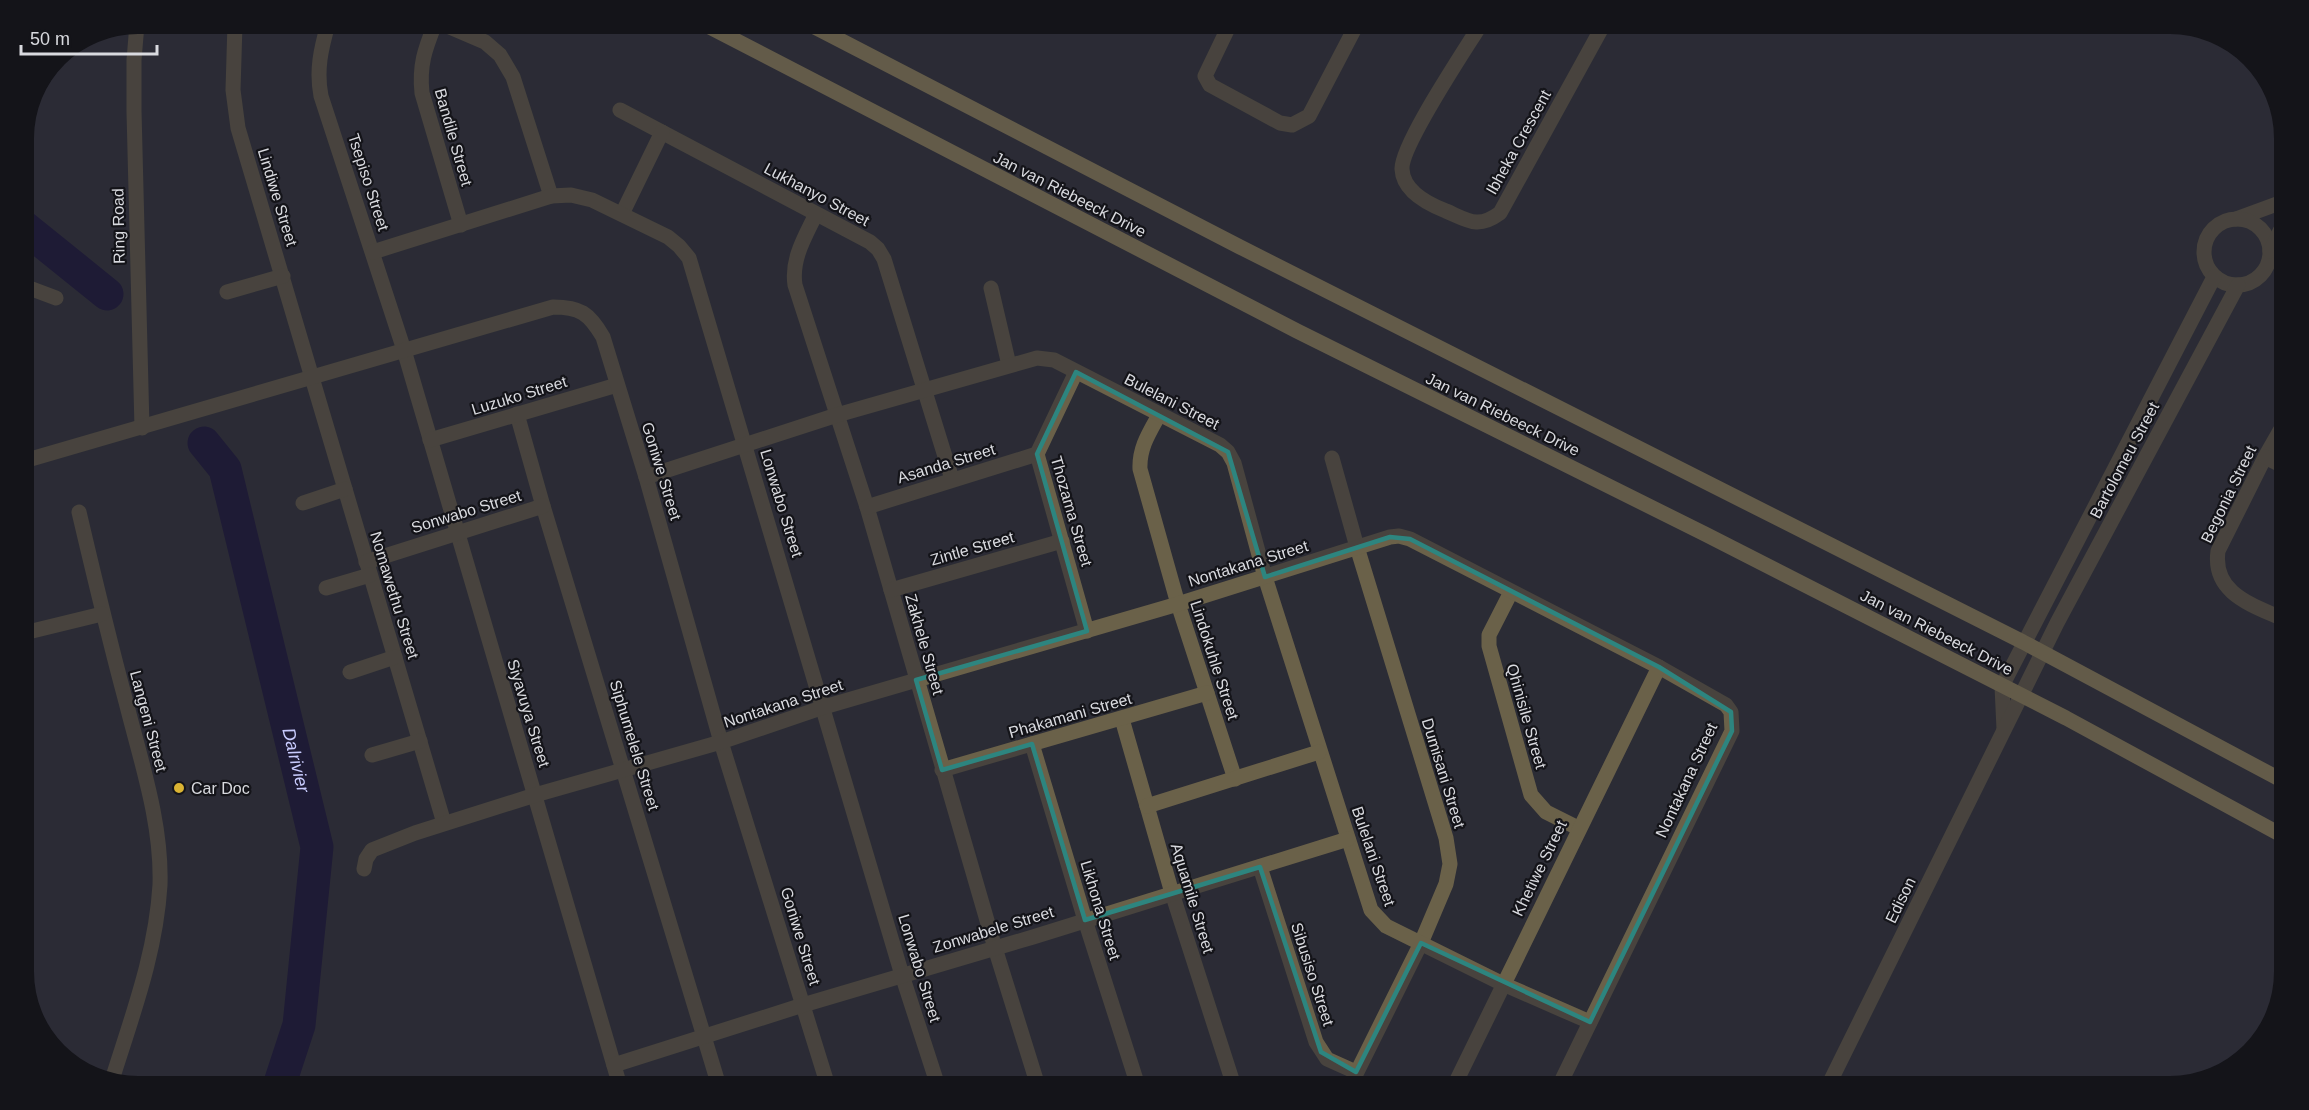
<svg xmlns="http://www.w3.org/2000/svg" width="2309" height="1110" viewBox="0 0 2309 1110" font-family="Helvetica,sans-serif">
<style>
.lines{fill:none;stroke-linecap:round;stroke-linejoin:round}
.river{stroke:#0f0736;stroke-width:33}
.minor{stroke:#6a6149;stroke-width:15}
.major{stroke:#a79562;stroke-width:15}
.marked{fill:none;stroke:#2d857f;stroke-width:4.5;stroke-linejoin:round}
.poi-dot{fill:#dab333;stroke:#141419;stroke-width:2}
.labels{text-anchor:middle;stroke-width:4.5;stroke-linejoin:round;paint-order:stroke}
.street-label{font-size:16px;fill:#d9dadf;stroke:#141419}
.poi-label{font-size:16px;fill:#d9dadf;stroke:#141419;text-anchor:start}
.water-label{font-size:18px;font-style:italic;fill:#c8cbfd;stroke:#141419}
</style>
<rect width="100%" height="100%" fill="#2b2c35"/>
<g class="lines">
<g class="river">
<polyline points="24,227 107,294"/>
<path id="s1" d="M204,443L225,469L317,847L299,1025L279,1086"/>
</g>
<g class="minor">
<polyline points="137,24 134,60 134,111 142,428"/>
<polyline points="235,24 233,90 238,128 444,823"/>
<path d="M328,24C321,49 316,70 321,96L404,350L620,1086"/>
<path d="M435,24C425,49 419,65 422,93L461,225"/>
<polyline points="443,24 485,42 500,55 513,77 551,196"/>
<polyline points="1230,24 1205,76 1210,85 1280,123 1292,125 1309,116 1357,24"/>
<path d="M1481,24C1465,50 1401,145 1402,169C1403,191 1428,204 1446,211C1469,221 1478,229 1500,213L1604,24"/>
<polyline points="620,110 870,242 878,249 884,259 952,479"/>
<polyline points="622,214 662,132"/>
<path d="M816,214C805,237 791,259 795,285L867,507L995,948L1038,1086"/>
<polyline points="2236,219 2285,201"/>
<circle cx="2237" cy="252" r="33"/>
<polyline points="2270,251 2285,221"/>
<polyline points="373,252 551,196 571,195 592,200 668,237 679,246 689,258 902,975 938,1086"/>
<polyline points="24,286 56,298"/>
<polyline points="991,288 1009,365"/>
<polyline points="227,292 283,276"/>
<polyline points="1076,372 1037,454 1087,631"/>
<polyline points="517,414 543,506 719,1086"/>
<path d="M1159,415C1149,433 1139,448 1140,469L1178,604L1235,779"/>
<path d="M2285,422L2265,457L2218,551C2212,594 2253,605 2285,620"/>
<polyline points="430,440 617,385"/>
<polyline points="2265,457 2285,467"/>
<polyline points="1332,458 1357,547 1446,838 1450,864 1446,884 1421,943 1350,1086"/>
<path d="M24,461L553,307C580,307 589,313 603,337L646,477L721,742L828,1086"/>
<polyline points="646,477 837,415 1037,358 1054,360 1220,445 1228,452 1234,463 1265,577 1371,910 1386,926 1503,984 1590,1022"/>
<polyline points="303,503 345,489"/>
<polyline points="867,507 1037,454"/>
<path d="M79,512C94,576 109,639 126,702C141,762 162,823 160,885C156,953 132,1016 112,1080"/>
<polyline points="366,562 543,506"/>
<polyline points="326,588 370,575"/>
<polyline points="891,590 1062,541"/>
<polyline points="1511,592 1489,635 1489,646 1531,795 1546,812 1578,828"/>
<polyline points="24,633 102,614"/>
<polyline points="350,672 395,657"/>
<polyline points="1122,719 1172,893 1234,1086"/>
<polyline points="2004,729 2002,686 2214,277"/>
<polyline points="1032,744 1085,920 1138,1086"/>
<polyline points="372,755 420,741"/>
<polyline points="942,770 1207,693"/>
<polyline points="1147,806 1319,752"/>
<polyline points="1260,867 1316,1042 1327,1059 1356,1072"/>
<polyline points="364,869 366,859 372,850 415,833 535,795 721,742 824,707 1178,604 1390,537 1399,536 1410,539 1659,667 1726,705 1731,712 1732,731 1559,1086"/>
<polyline points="614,1065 803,1005 1033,937 1348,839"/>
<polyline points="1454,1086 1659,667"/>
<polyline points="1828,1086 2057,623 2238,285"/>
</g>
<g class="major">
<polyline points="704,24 1297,331 1705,534 2066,718 2285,837"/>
<polyline points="809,24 1240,247 2023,642 2285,782"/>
</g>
</g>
<path d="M0 0H2309V1110H0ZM1076,372L1228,452L1265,577L1390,537L1410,539L1659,667L1731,712L1732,731L1590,1022L1421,943L1356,1072L1321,1052L1260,867L1085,920L1032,744L942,770L916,680L1087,631L1037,454Z" fill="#2b2c35" fill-opacity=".55" fill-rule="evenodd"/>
<path class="marked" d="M1076,372L1228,452L1265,577L1390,537L1410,539L1659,667L1731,712L1732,731L1590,1022L1421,943L1356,1072L1321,1052L1260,867L1085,920L1032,744L942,770L916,680L1087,631L1037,454Z"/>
<circle class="poi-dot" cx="179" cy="788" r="6"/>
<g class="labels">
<g class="street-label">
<text transform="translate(454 137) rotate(74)" y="6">Bandile Street</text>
<text transform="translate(1518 142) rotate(-61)" y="6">Ibheka Crescent</text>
<text transform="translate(369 182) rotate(72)" y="6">Tsepiso Street</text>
<text transform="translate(817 194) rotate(28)" y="6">Lukhanyo Street</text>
<text transform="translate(1070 194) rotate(27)" y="6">Jan van Riebeeck Drive</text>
<text transform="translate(278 197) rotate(73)" y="6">Lindiwe Street</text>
<text transform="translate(118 226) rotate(-91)" y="6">Ring Road</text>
<text transform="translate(519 395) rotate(-17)" y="6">Luzuko Street</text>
<text transform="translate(1172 401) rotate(27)" y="6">Bulelani Street</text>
<text transform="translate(1503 414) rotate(26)" y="6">Jan van Riebeeck Drive</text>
<text transform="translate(2124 460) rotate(-62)" y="6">Bartolomeu Street</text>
<text transform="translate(946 463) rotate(-17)" y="6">Asanda Street</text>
<text transform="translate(662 471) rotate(73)" y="6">Goniwe Street</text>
<text transform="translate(2228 494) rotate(-64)" y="6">Begonia Street</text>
<text transform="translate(782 503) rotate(73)" y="6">Lonwabo Street</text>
<text transform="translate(466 511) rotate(-17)" y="6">Sonwabo Street</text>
<text transform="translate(1072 511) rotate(74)" y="6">Thozama Street</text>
<text transform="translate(972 548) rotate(-16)" y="6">Zintle Street</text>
<text transform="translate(1248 563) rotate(-17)" y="6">Nontakana Street</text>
<text transform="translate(395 595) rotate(73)" y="6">Nomawethu Street</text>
<text transform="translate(1937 632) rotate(27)" y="6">Jan van Riebeeck Drive</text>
<text transform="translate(925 644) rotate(74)" y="6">Zakhele Street</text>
<text transform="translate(1215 660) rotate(72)" y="6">Lindokuhle Street</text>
<text transform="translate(783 703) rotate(-18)" y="6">Nontakana Street</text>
<text transform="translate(529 713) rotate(73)" y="6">Siyavuya Street</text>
<text transform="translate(1070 715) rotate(-16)" y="6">Phakamani Street</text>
<text transform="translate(1527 716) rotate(74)" y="6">Qhinisile Street</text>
<text transform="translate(149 721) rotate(75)" y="6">Langeni Street</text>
<text transform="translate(635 745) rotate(73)" y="6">Siphumelele Street</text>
<text transform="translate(1444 773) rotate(73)" y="6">Dumisani Street</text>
<text transform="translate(1686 780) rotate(-65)" y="6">Nontakana Street</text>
<text transform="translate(1374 856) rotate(71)" y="6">Bulelani Street</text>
<text transform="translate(1539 868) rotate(-64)" y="6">Khetiwe Street</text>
<text transform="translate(1193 898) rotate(73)" y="6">Aquamile Street</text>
<text transform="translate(1900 900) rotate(-64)" y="6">Edison</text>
<text transform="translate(1101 910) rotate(73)" y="6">Likhona Street</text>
<text transform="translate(993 929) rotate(-17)" y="6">Zonwabele Street</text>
<text transform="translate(801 936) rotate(73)" y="6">Goniwe Street</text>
<text transform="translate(920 968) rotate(73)" y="6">Lonwabo Street</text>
<text transform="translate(1313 974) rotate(72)" y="6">Sibusiso Street</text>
</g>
<g class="poi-label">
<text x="191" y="794">Car Doc</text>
</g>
<g class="water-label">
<text dy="6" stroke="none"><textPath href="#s1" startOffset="333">Dalrivier</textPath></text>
</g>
</g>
<path d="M0 0H2309V1110H0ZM138 34H2170A104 104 0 0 1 2274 138V972A104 104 0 0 1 2170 1076H138A104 104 0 0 1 34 972V138A104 104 0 0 1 138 34Z" fill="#141419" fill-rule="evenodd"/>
<path d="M21 45v9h136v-9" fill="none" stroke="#d9dadf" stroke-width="3"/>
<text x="30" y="45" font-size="18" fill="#d9dadf" stroke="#141419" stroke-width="4.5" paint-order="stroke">50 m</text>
</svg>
